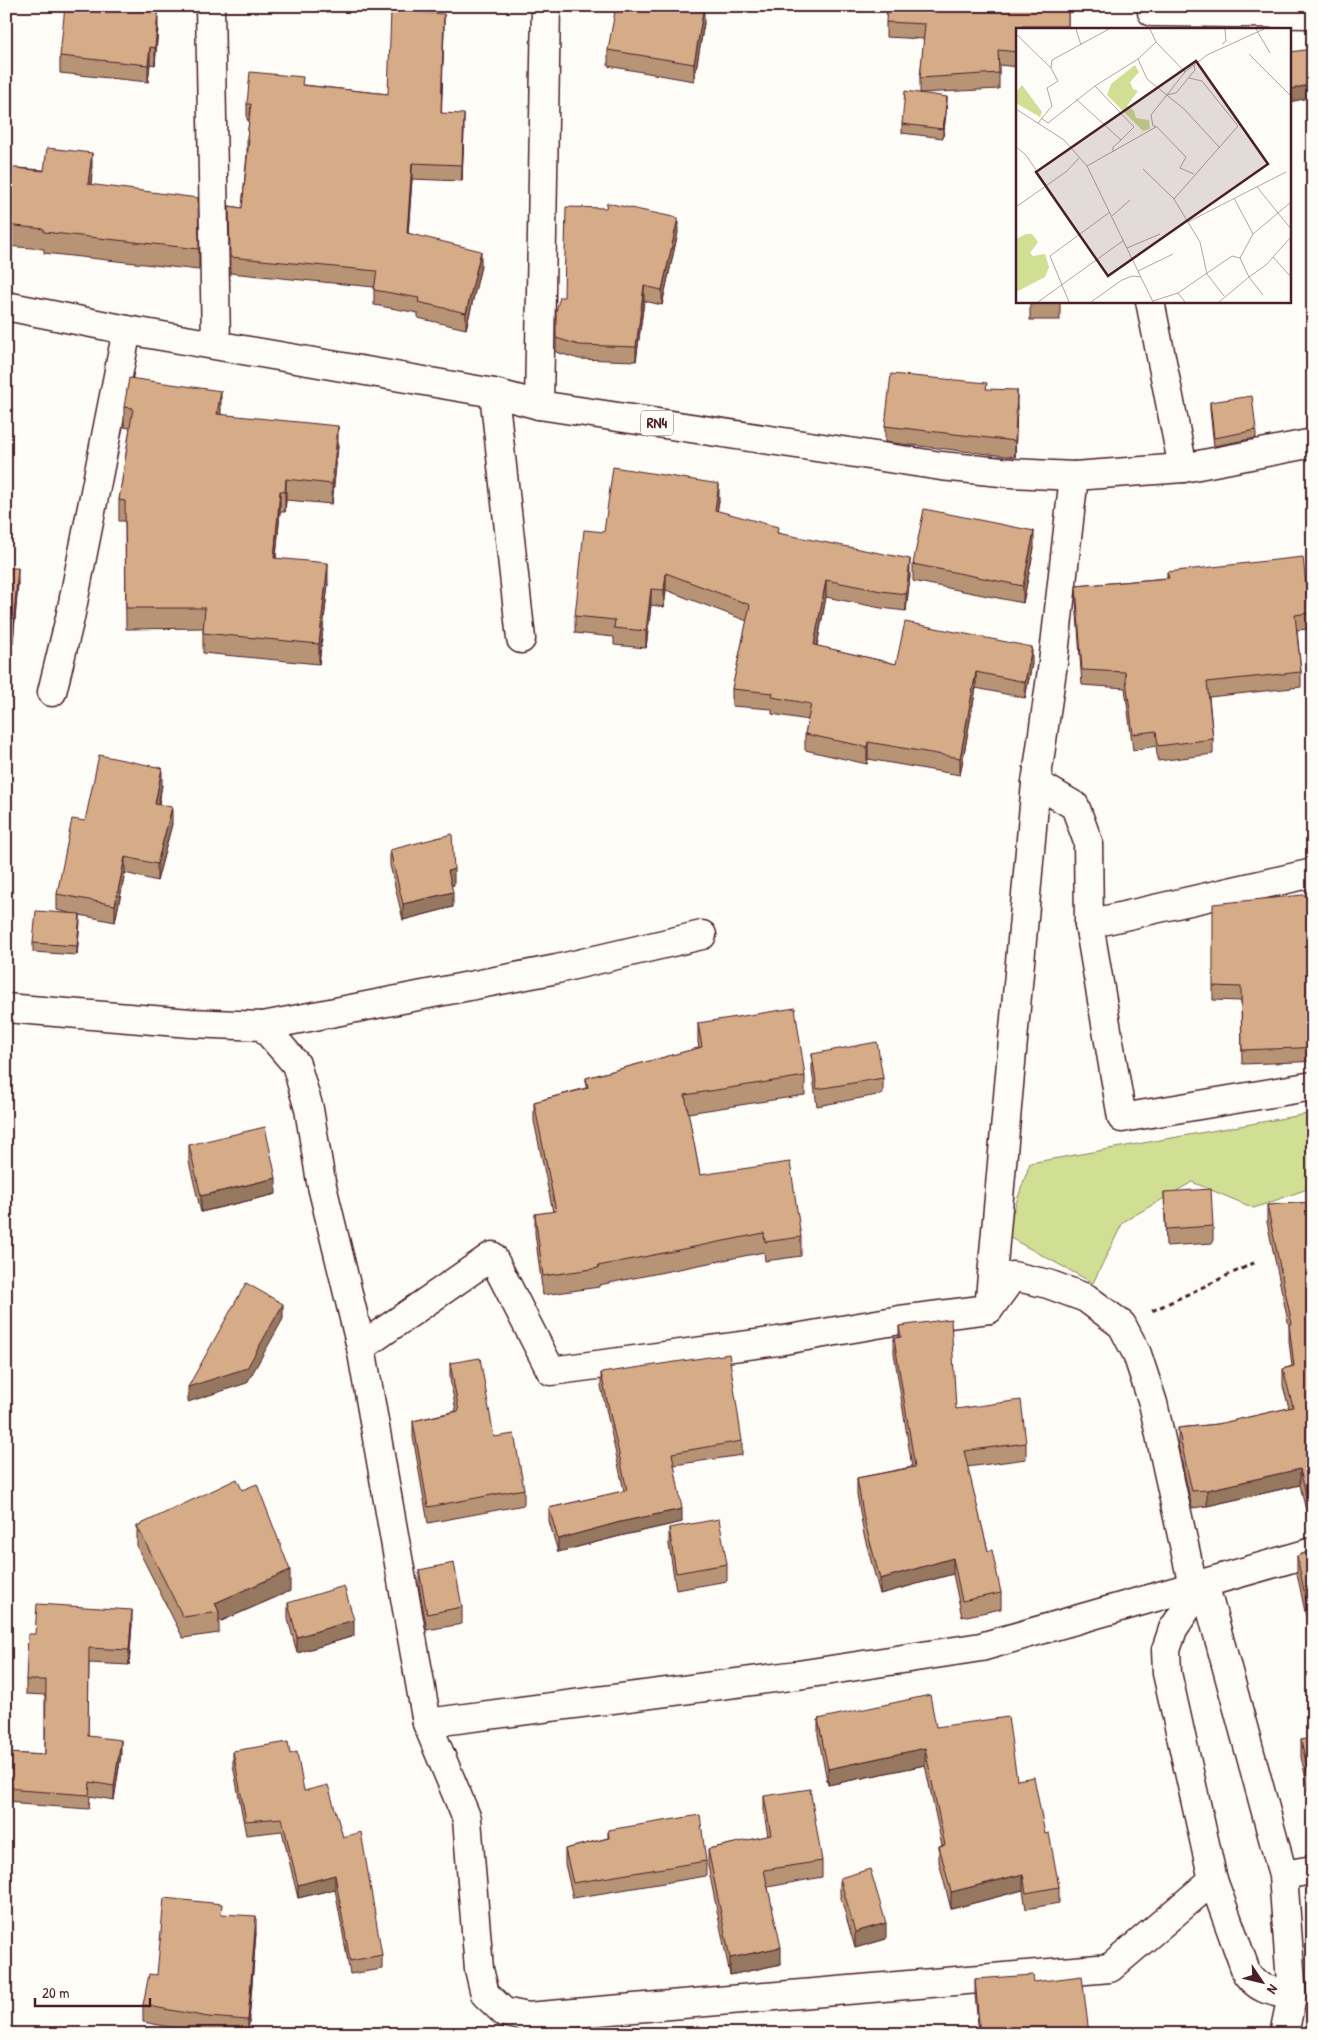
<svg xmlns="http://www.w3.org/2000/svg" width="1319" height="2040" viewBox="0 0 1319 2040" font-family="'Patrick Hand',sans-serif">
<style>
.green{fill:#d0df93;stroke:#8d7f5f}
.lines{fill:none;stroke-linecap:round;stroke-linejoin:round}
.minor-casing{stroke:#4a1f2b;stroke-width:31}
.highway-casing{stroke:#4a1f2b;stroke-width:31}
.path{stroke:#4a1f2b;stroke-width:3;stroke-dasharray:5 4;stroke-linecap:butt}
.minor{stroke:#fdfcf7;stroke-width:28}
.highway{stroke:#fdfcf7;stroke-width:28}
.wall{fill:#b79474;stroke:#4a1f2b}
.shaded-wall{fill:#95785e;stroke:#4a1f2b}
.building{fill:#d5ac87;stroke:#4a1f2b}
.labels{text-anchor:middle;stroke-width:4;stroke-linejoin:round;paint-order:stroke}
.shield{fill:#fdfcf7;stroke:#806168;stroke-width:1}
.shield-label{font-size:15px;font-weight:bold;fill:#4a1f2b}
.inset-road{fill:none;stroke:#b5a4a5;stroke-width:1}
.view{fill:#4a1f2b;fill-opacity:0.15;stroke:#4a1f2b;stroke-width:2.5}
.inset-edge{fill:none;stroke:#4a1f2b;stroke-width:2.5}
</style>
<rect width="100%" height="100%" fill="#fdfcf7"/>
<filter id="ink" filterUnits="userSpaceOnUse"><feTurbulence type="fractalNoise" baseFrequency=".02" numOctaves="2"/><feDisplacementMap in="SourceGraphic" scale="10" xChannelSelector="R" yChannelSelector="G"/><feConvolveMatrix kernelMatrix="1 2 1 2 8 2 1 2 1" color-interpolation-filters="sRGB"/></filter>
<g filter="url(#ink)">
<polygon class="green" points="1313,1113 1313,1187 1254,1208 1192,1182 1123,1222 1093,1283 1005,1235 1030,1163"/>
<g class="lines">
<g class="minor-casing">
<g id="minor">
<polyline points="210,6 216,344"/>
<polyline points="1152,12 1313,14"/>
<polyline points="1150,301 1183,468"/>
<polyline points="494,393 521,639"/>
<polyline points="539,405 546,6"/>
<polyline points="52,692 70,618 127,330"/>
<polyline points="1036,783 1075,806 1088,842 1089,924 1313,873"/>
<polyline points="1089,924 1122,1118 1313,1086"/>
<polyline points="6,1008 190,1023 263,1026 296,1064 309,1109 321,1182 361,1347 427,1723 467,1819 479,1969 485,1994 504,2012 527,2017 1110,1968 1213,1880"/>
<polyline points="263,1026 557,969 702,935"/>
<polyline points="989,1309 1036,783 1053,663 1074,476"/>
<polyline points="361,1347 492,1256 551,1371 778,1341 900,1320 989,1309 1013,1276 1048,1284 1086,1298 1122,1325 1137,1354 1153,1403 1193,1586 1204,1583 1283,1875 1292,1996 1284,2034"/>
<path d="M1204,1583L1173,1629L1166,1650L1167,1673L1213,1880L1247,1974C1260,1991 1273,1991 1292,1996"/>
<polyline points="427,1723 798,1675 981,1647 1313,1552"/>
<polyline points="1283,1875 1313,1870"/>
</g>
</g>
<g class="highway-casing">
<polyline id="highway" points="6,306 127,330 494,393 539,405 941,466 1011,473 1074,476 1183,468 1313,443"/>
</g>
<polyline class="path" points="1152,1311 1256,1262"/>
<use href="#minor" class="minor"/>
<use href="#highway" class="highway"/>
</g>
<g class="wall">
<polygon points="1068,6 1068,29 1018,29 1018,67 999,65 999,89 920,93 947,105 943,138 902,133 902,124 920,93 920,78 924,39 886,37 886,22"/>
<polygon points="704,23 694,81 608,66 608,50"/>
<polygon points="158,27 155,65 150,64 148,82 60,73 60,56"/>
<polygon points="444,29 441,113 464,130 462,181 412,179 408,233 481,266 466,329 418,318 418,313 374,305 374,287 230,273 229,206 242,208 247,154 247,138 249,120 247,120 247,104 303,85 388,94"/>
<polygon points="6,167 92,174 91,185 199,249 199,270 44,253 44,249 6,246"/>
<polygon points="678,232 662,305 644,301 636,361 579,359 556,352 556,311 564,297"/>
<rect x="1030" y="301" width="30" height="19"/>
<polygon points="987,389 1017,406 1015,457 885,442 885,426"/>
<polygon points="1210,402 1256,430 1256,438 1214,446 1210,410"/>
<polygon points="124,407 221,412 220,414 338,446 332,504 286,500 285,512 280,512 276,558 328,584 319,664 203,653 203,628 126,629 125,521 119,521 119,500 130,428 124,427"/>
<polygon points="719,501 717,511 778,533 910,576 906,611 881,608 826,597 817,646 896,664 1032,664 1025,698 976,688 960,775 868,759 867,764 805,750 805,734 808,720 772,714 772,709 732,706 732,689 747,621 666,590 664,607 651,605 646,648 614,645 614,637 575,633 575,616 604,532"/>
<polygon points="1034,548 1023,603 913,581 913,564"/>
<polygon points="6,568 18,583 13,643 6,643"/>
<polygon points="1167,572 1309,613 1309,629 1297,630 1301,672 1301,687 1209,697 1213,739 1213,754 1158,761 1156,746 1133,750 1125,688 1082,685 1076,601 1076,586 1167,578"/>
<polygon points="162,785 159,804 172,824 157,881 125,873 115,922 80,915 77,955 33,952 33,943 73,914 57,910 57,894 85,821"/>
<polygon points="390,850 454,885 451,885 453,907 403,920 390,865"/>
<polygon points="1313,894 1313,1061 1298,1062 1242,1064 1241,1001 1213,1000 1213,986"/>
<polygon points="698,1023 805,1076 805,1095 688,1113 700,1175 801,1237 801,1256 765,1261 764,1252 599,1285 599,1287 543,1295 535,1233 535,1214 553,1212 534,1121 534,1102 586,1088 586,1078 699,1048 698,1042"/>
<polygon points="812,1054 883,1078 883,1094 817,1106 812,1071"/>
<polygon points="189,1145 276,1194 201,1212 189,1162"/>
<polygon points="1164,1192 1213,1226 1213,1243 1166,1246"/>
<polygon points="1313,1202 1313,1537 1312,1537 1300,1485 1207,1506 1192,1508 1178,1445 1178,1428 1218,1424 1289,1408 1283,1386 1283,1369 1292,1366 1289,1341 1289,1326 1267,1222 1267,1205"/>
<polygon points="899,1326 956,1409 1026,1443 1026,1459 967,1467 988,1551 1001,1593 1001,1609 962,1617 953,1574 880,1594 864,1535 857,1494 857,1478 912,1467 894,1353 894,1338 899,1337"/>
<polygon points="450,1363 524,1489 524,1505 428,1523 413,1437 413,1421 456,1411 450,1379"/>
<polygon points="601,1373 742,1441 742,1455 674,1465 682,1522 620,1536 558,1552 549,1521 549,1508 624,1491 601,1386"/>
<polygon points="137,1526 290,1591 219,1622 219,1633 183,1638 137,1547"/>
<polygon points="669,1528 727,1564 727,1581 676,1590 669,1545"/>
<polygon points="1313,1550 1313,1651 1297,1573 1297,1556"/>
<polygon points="419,1570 462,1607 462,1624 427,1630 419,1586"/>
<polygon points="288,1603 354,1636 297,1653 288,1619"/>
<polygon points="132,1624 129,1665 89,1663 88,1736 121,1754 114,1800 90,1796 89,1809 19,1804 19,1802 6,1801 6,1753 45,1755 45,1695 26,1694 26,1680 35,1634"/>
<polygon points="818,1719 936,1727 1017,1780 1045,1834 1059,1887 1059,1903 1026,1909 1023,1890 951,1909 939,1862 939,1846 942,1845 925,1765 828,1785 818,1735"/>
<polygon points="1313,1721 1313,1791 1309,1792 1301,1757 1301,1740 1308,1739 1308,1722"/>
<polygon points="233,1751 290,1754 304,1791 343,1837 382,1955 382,1969 350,1974 335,1889 298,1898 282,1831 246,1835 233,1765"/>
<polygon points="764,1796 822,1861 822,1877 768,1887 781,1964 730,1975 708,1866 708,1849 768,1836 764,1813"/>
<polygon points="608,1830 706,1861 706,1876 573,1898 565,1864 565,1849 608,1838"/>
<polygon points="840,1878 886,1939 855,1948 840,1895"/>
<polygon points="222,1914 256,1933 248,2034 207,2034 143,2022 143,2005 157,1975"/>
<polygon points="975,1979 1034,1982 1089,2034 979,2034 975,1995"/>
</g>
<g class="shaded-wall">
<polygon points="704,6 704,23 694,81 694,64"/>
<polygon points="158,11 158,27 155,65 155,48"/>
<polygon points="444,14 444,29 441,129 441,113"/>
<polygon points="150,47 150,64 148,82 148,65"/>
<polygon points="1313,84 1313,97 1290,102 1290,89"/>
<polygon points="947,97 947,105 943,138 943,129"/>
<polygon points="464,114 464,130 462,181 462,165"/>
<polygon points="92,153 92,174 88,205 88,184"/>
<polygon points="412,163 412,179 407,249 407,233"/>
<polygon points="678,218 678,232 662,305 662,290"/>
<polygon points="481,251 481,266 466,329 466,313"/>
<polygon points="644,286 644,301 636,361 636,347"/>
<polygon points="1017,390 1017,406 1015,457 1015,441"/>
<polygon points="221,391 221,412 217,434 217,414"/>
<polygon points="338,426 338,446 332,504 332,484"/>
<polygon points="286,479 286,500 285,512 285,492"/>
<polygon points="719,484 719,501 715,527 715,510"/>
<polygon points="280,491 280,512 274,578 274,558"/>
<polygon points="1034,531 1034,548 1023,603 1023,586"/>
<polygon points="910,559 910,576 906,611 906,594"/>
<polygon points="328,563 328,584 319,664 319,644"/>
<polygon points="18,568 18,583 13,643 13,628"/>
<polygon points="666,573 666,590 664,607 664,590"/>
<polygon points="826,580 826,597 814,662 814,645"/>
<polygon points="651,589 651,605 646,648 646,631"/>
<polygon points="1032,647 1032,664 1025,698 1025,682"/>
<polygon points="976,672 976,688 960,775 960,758"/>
<polygon points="868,742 868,759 867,764 867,747"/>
<polygon points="162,768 162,785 155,820 155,804"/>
<polygon points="172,807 172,824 157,881 157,864"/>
<polygon points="125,857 125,873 115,922 115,905"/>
<polygon points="454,869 454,885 448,886 448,871"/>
<polygon points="453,892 453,907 403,920 403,904"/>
<polygon points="80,914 80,923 77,955 77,946"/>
<polygon points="276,1178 276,1194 201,1212 201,1196"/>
<polygon points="283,1304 283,1319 247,1383 188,1402 188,1387"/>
<polygon points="1300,1469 1300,1485 1207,1506 1207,1490"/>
<polygon points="682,1509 682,1522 620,1536 558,1552 558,1539 620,1522"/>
<polygon points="953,1558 953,1574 880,1594 880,1579"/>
<polygon points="290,1570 290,1591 219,1622 219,1612 215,1603"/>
<polygon points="132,1610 132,1624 129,1665 129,1650"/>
<polygon points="354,1620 354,1636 297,1653 297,1637"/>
<polygon points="121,1740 121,1754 114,1800 114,1786"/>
<polygon points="925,1748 925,1765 828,1785 828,1769"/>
<polygon points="1023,1874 1023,1890 951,1909 951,1892"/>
<polygon points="335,1875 335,1889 298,1898 298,1885"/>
<polygon points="256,1916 256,1933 248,2034 248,2020"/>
<polygon points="886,1923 886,1939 855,1948 855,1932"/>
<polygon points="781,1947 781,1964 730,1975 730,1958"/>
</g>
<g class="building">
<polygon points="65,6 115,6 158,11 155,48 150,47 148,65 60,56"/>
<polygon points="616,6 704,6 694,64 608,50"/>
<polygon points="887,6 1068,6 1068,26 1022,26 1022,29 1018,29 1018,52 998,50 999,73 920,78 925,24 886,22"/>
<polygon points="391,11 444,14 441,113 464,114 462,165 412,163 407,233 481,251 466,313 418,302 419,298 374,290 377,271 230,257 229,206 242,208 249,139 247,138 251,104 247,104 250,72 303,77 302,85 388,94"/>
<polygon points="1313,49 1313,84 1290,89 1290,52"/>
<polygon points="905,91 947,97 943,129 902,124"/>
<polygon points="47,148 92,153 88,184 198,198 199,249 44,232 44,229 6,225 6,167 44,171"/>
<polygon points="607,203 678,218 662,290 644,286 636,347 579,345 556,338 556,311 560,297 564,297 566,207 606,208"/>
<polygon points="891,374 987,383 986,389 1017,390 1015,441 885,426"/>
<polygon points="129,378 221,391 217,414 338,426 332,484 286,479 285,492 280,491 274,558 328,563 319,644 203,633 205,608 126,608 125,501 119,500 133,408 124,407"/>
<polygon points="1252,396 1256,430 1214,438 1210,402"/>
<polygon points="613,467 719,484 715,510 778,527 777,533 910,559 906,594 881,591 826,580 814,645 896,664 905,622 1032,647 1025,682 976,672 960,758 868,742 867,747 805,734 811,704 772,697 773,693 732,689 750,605 666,573 664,590 651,589 646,631 614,628 615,620 575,616 584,530 604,532"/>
<polygon points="924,509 1034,531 1023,586 913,564"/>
<polygon points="1303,557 1309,613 1295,615 1301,672 1207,682 1213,739 1158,746 1156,731 1133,734 1125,672 1082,670 1076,586 1169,578 1167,572"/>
<polygon points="6,568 18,568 13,628 6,628"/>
<polygon points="99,755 162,768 155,804 172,807 157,864 125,857 115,905 57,894 72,819 85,821"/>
<polygon points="452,834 454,869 448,871 453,892 403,904 390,850"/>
<polygon points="1313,894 1313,1047 1298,1048 1242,1050 1241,987 1213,986 1213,904"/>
<polygon points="36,911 80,914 77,946 33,943"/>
<polygon points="795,1008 805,1076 685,1095 700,1175 790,1162 801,1237 765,1242 764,1233 598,1266 599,1268 543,1276 535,1214 556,1211 534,1102 588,1088 586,1078 702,1047 698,1023"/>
<polygon points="877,1042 883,1078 817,1089 812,1054"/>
<polygon points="265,1127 276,1178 201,1196 189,1145"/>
<polygon points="1211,1189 1213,1226 1166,1229 1164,1192"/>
<polygon points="1313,1202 1313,1520 1312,1520 1300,1469 1207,1490 1192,1491 1178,1428 1218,1424 1293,1407 1283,1369 1294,1366 1289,1324 1292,1324 1267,1205"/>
<polygon points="246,1283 283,1304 247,1368 188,1387"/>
<polygon points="951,1319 956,1409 1021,1400 1026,1443 964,1451 988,1551 992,1550 1001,1593 962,1601 953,1558 880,1579 864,1519 857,1478 915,1467 894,1338 901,1337 899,1326"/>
<polygon points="729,1354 742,1441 672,1453 682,1509 620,1522 558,1539 549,1508 627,1490 601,1373"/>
<polygon points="480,1358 494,1437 514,1434 524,1489 428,1507 413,1421 459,1411 450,1363"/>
<polygon points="237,1479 242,1490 257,1484 290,1570 215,1603 219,1612 183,1617 137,1526"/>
<polygon points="719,1519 727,1564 676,1573 669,1528"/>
<polygon points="1313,1550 1313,1634 1297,1556"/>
<polygon points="454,1563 462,1607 427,1614 419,1570"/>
<polygon points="344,1586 354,1620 297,1637 288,1603"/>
<polygon points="37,1604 132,1610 129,1650 89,1648 88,1736 121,1740 114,1786 90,1782 89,1795 19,1790 19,1788 6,1787 6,1753 45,1755 46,1680 26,1680 28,1634 35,1634"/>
<polygon points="930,1695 936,1727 1008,1717 1017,1780 1034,1777 1045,1834 1049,1833 1059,1887 1026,1893 1023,1874 951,1892 939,1846 945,1845 925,1748 828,1769 818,1719"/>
<polygon points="1313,1721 1313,1774 1309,1775 1301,1740 1311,1738 1308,1722"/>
<polygon points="288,1742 290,1754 297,1752 304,1791 328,1785 343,1837 361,1832 382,1955 350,1961 335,1875 298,1885 282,1818 246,1821 233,1751"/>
<polygon points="810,1789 822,1861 764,1870 781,1947 730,1958 708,1849 771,1835 764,1796"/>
<polygon points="700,1815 706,1861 573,1883 565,1849 609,1838 608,1830"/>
<polygon points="870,1869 886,1923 855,1932 840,1878"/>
<polygon points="164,1898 222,1904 221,1914 256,1916 248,2020 208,2017 143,2005 149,1974 157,1975"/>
<polygon points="1033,1975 1034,1982 1082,1976 1089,2034 980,2034 975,1979"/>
<polygon points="660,2029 661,2034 628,2034 627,2031"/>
</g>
</g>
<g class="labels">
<rect class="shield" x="641" y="410.5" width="32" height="25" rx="4"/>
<g class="shield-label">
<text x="657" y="428">RN4</text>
</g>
</g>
<g transform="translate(1016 28)">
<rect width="275" height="275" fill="#fdfcf7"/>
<path d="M119,37L123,44L114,54L117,61L122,63L111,78L118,83L120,90L133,92L134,101L127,103L91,67L95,56ZM6,57L26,84L24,89L0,75V64ZM10,206H16L22,214L14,225L17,228L29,226L33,239L29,249L0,264V211Z" fill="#d0df93"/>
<path class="inset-road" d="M60,1L65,17M240,1L254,25M0,6L35,40M140,14L169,44M206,16L210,13L209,1M233,26L275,68M122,31L131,51L168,81L204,120M173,50L186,53L222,98L158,171L184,214L191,246L208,268M150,67L160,65L179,42L178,37M60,71L105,112L97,119V124M0,81L48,112L71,138L137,274M25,90L32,95L79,58M22,95L36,78L31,60L42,53L35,40L36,32L93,1M105,112L118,99L79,58L122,31L140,14L134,1M0,119L10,127L30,157M71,138L140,99M127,141L158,171M178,146L164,140L170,129L141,99L137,98L135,87L169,44L191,27L248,1M241,159L275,201M218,170L237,206M0,179L51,143L64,129M96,188L114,172M172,194L270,144M111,220L144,206M257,229L275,249M122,243L157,226M162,265L216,228L224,230M247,267L233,249L250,237L275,209M137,273L162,265L169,274M22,274L108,212M53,274L34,228L94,184M75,274L106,252L116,248L125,249M203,274L233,249L224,230L237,206L275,174"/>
<path class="view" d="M180,33L252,136L92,248L20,144Z"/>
<rect width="275" height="275" class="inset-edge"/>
</g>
<rect width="1319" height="2040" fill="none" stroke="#fdfcf7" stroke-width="25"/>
<rect x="12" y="12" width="1294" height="2015" fill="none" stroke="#4a1f2b" stroke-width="2" filter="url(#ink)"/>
<g transform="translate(1262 1982) rotate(125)" stroke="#fdfcf7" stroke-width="4" paint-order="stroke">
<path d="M0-4L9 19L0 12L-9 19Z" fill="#4a1f2b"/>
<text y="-8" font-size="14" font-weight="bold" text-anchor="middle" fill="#4a1f2b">N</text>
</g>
<path d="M35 1998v8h115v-8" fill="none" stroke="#4a1f2b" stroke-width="2.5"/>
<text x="42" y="1998" font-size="15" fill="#4a1f2b" stroke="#fdfcf7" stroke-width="4" paint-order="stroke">20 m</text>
</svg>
